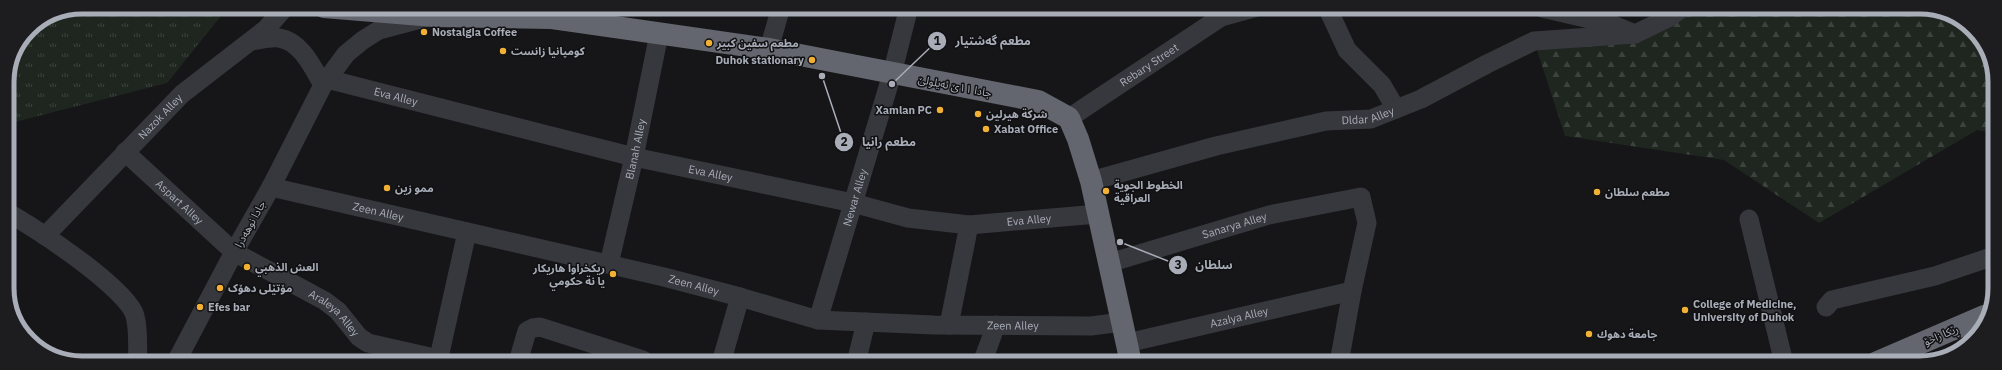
<svg xmlns="http://www.w3.org/2000/svg" width="2002" height="370" viewBox="0 0 2002 370" font-family="'IBM Plex Sans','Noto Sans Arabic',sans-serif">
<style>
.grass{fill:url(#grass-tufts)}
.forest{fill:url(#forest-firs)}
.lines{fill:none;stroke-linecap:round;stroke-linejoin:round}
.minor{stroke:#37383d;stroke-width:19}
.highway{stroke:#63666e;stroke-width:22}
.poi-dot{fill:#f2b134;stroke:#111113;stroke-width:1.5}
.labels{text-anchor:middle;stroke-width:3;stroke-linejoin:round;paint-order:stroke}
.poi-label{font-size:11px;font-weight:bold;fill:#a8adb8;stroke:#111113;text-anchor:start}
.street-label{font-size:11px;fill:#a8adb8;stroke:#111113}
.rim{fill:none;stroke:#a8adb8;stroke-width:5}
.leader{fill:none;stroke:#a8adb8;stroke-width:1.5}
.callout-dot{fill:#a8adb8;stroke:#111113;stroke-width:1.5}
.mark-label{font-size:12px;text-anchor:middle;font-weight:bold;fill:#111}
.callout-label{font-size:12px;text-anchor:middle;font-weight:bold;fill:#a8adb8;stroke:#111113;stroke-width:3;stroke-linejoin:round;paint-order:stroke}
</style>
<defs>
<pattern id="grass-tufts" width="24" height="20" patternUnits="userSpaceOnUse"><rect width="24" height="20" fill="#1e261f"/><path d="M3 7l-1-3M5 7V3M7 7l1-3M15 17l-1-3M17 17v-4M19 17l1-3" fill="none" stroke="#3c433d"/></pattern>
<pattern id="forest-firs" width="22" height="20" patternUnits="userSpaceOnUse"><rect width="22" height="20" fill="#1e261f"/><path d="M5 1l3.5 6h-7zM16 11l3.5 6h-7z" fill="#3c433d"/></pattern>
</defs>
<rect width="100%" height="100%" fill="#161618"/>
<polygon class="grass" points="82,7 220,7 225,11 167,83 7,124 7,82 13,53 29,29 54,13"/>
<polygon class="forest" points="1682,8 1930,8 1969,26 1994,67 1994,133 1977,130 1819,223 1724,160 1565,136 1534,41 1635,34"/>
<g class="lines">
<g class="minor">
<polyline points="1327,7 1347,50 1382,85 1396,109"/>
<polyline points="1542,8 1611,24 1635,34 1670,17 1682,8"/>
<polyline points="1221,17 1257,7"/>
<path d="M251,41C259,40 270,37 279,38C301,41 313,68 323,85"/>
<polyline points="769,49 781,7"/>
<path id="s1" d="M327,79L634,157L853,203L908,218L969,225L1098,214"/>
<path id="s2" d="M1069,118L1221,17L1225,7"/>
<path id="s3" d="M125,152L234,252L325,301L338,311L359,337L368,343L439,359"/>
<path id="s4" d="M1091,181L1216,146L1326,121L1371,119L1421,99L1487,64L1534,41L1635,34"/>
<path id="s5" d="M271,187L664,277L740,297L818,320L934,325L1091,326L1122,322"/>
<path d="M8,213C35,227 129,290 135,316C139,330 137,348 138,362"/>
<polyline points="1749,219 1784,363"/>
<path id="s6" d="M45,236L182,94L266,29L285,7"/>
<path id="s7" d="M1109,263L1269,215L1361,197L1367,223L1352,291L1339,363"/>
<path id="s8" d="M609,264L634,157L659,34"/>
<polyline points="1826,307 1832,300 1935,276 1994,256"/>
<path id="s9" d="M818,320L892,74L909,7"/>
<polyline points="949,325 969,225"/>
<path id="s10" d="M1127,343L1352,291"/>
<polyline points="176,362 234,252 271,187 323,85 346,54 363,40 379,30 424,18"/>
<polyline points="438,362 467,232"/>
<polyline points="518,362 527,331 533,328 540,327 643,360 645,362"/>
<polyline points="721,363 740,297"/>
<polyline points="856,363 866,322"/>
<polyline points="982,363 996,325"/>
</g>
<g class="highway">
<polyline points="324,7 434,16 552,18 769,49 1038,101 1069,118 1078,139 1091,181 1131,363"/>
<polyline points="1875,363 1984,316"/>
</g>
</g>
<g class="poi-dot">
<circle cx="424" cy="32" r="4"/>
<circle cx="709" cy="43" r="4"/>
<circle cx="503" cy="51" r="4"/>
<circle cx="812" cy="60" r="4"/>
<circle cx="940" cy="110" r="4"/>
<circle cx="978" cy="114" r="4"/>
<circle cx="986" cy="129" r="4"/>
<circle cx="387" cy="188" r="4"/>
<circle cx="1106" cy="191" r="4"/>
<circle cx="1597" cy="192" r="4"/>
<circle cx="247" cy="267" r="4"/>
<circle cx="613" cy="274" r="4"/>
<circle cx="220" cy="288" r="4"/>
<circle cx="200" cy="307" r="4"/>
<circle cx="1685" cy="310" r="4"/>
<circle cx="1589" cy="334" r="4"/>
</g>
<g class="labels">
<g class="poi-label">
<text x="432" y="36">Nostalgia Coffee</text>
<text x="717" y="47">مطعم سفين كبير</text>
<text x="511" y="55">كومپانيا زانست</text>
<text x="804" y="64" text-anchor="end">Duhok stationary</text>
<text x="932" y="114" text-anchor="end">Xamlan PC</text>
<text x="986" y="118">شركة هيرلين</text>
<text x="994" y="133">Xabat Office</text>
<text x="1114" y="189">الخطوط الجوية<tspan x="1114" dy="13">العراقية</tspan></text>
<text x="395" y="192">ممو زين</text>
<text x="1605" y="196">مطعم سلطان</text>
<text x="255" y="271">العش الذهبي</text>
<text x="605" y="272" text-anchor="end">ريكخراوا هاريكار<tspan x="605" dy="13">يا نة حكومي</tspan></text>
<text x="228" y="292">مۆتێلی دهۆک</text>
<text x="1693" y="308">College of Medicine,<tspan x="1693" dy="13">University of Duhok</tspan></text>
<text x="208" y="311">Efes bar</text>
<text x="1597" y="338">جامعة دهوك</text>
</g>
<g class="street-label">
<text dy="4" stroke="none"><textPath href="#s2" startOffset="96">Rebary Street</textPath></text>
<text transform="translate(955 86) rotate(11)" y="4">جادا ١١ێ ئه‌یلولێ</text>
<text dy="4" stroke="none"><textPath href="#s1" startOffset="71">Eva Alley</textPath></text>
<text dy="4" stroke="none"><textPath href="#s4" startOffset="285">Dldar Alley</textPath></text>
<text dy="4" stroke="none"><textPath href="#s6" startOffset="166">Nazok Alley</textPath></text>
<text dy="4" stroke="none"><textPath href="#s8" startOffset="118">Blanah Alley</textPath></text>
<text dy="4" stroke="none"><textPath href="#s1" startOffset="395">Eva Alley</textPath></text>
<text dy="4" stroke="none"><textPath href="#s9" startOffset="128">Newar Alley</textPath></text>
<text dy="4" stroke="none"><textPath href="#s3" startOffset="74">Aspart Alley</textPath></text>
<text dy="4" stroke="none"><textPath href="#s5" startOffset="110">Zeen Alley</textPath></text>
<text dy="4" stroke="none"><textPath href="#s1" startOffset="719">Eva Alley</textPath></text>
<text transform="translate(250 224) rotate(-61)" y="4">جادا نوهەدرا</text>
<text dy="4" stroke="none"><textPath href="#s7" startOffset="131">Sanarya Alley</textPath></text>
<text dy="4" stroke="none"><textPath href="#s5" startOffset="434">Zeen Alley</textPath></text>
<text dy="4" stroke="none"><textPath href="#s3" startOffset="266">Araleya Alley</textPath></text>
<text dy="4" stroke="none"><textPath href="#s10" startOffset="115">Azalya Alley</textPath></text>
<text dy="4" stroke="none"><textPath href="#s5" startOffset="758">Zeen Alley</textPath></text>
<text transform="translate(1941 335) rotate(-23)" y="4">ڕێکا زاخۆ</text>
</g>
</g>
<path d="M0 0H2002V370H0ZM82 14H1920A68 68 0 0 1 1988 82V288A68 68 0 0 1 1920 356H82A68 68 0 0 1 14 288V82A68 68 0 0 1 82 14Z" fill="#1d1d20" fill-rule="evenodd"/>
<path class="rim" d="M82 14H1920A68 68 0 0 1 1988 82V288A68 68 0 0 1 1920 356H82A68 68 0 0 1 14 288V82A68 68 0 0 1 82 14Z"/>
<path class="leader" d="M892 84L937 41M822 76L844 142M1120 242L1178 265"/>
<g class="callout-dot">
<circle cx="892" cy="84" r="4"/>
<circle cx="822" cy="76" r="4"/>
<circle cx="1120" cy="242" r="4"/>
<circle cx="937" cy="41" r="10"/>
<circle cx="844" cy="142" r="10"/>
<circle cx="1178" cy="265" r="10"/>
</g>
<g class="mark-label">
<text x="937" y="45">1</text>
<text x="844" y="146">2</text>
<text x="1178" y="269">3</text>
</g>
<g class="callout-label">
<text x="993" y="45">مطعم گەشتیار</text>
<text x="889" y="146">مطعم رانيا</text>
<text x="1214" y="269">سلطان</text>
</g>
</svg>
